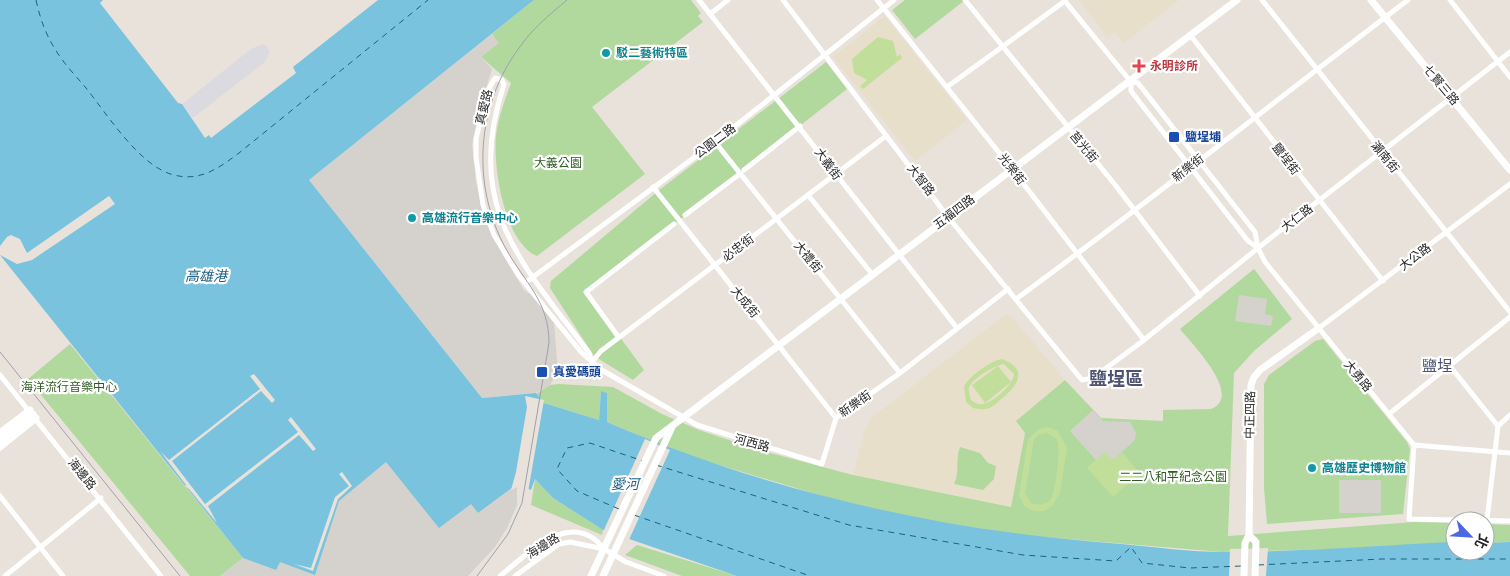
<svg xmlns="http://www.w3.org/2000/svg" width="1510" height="576" viewBox="0 0 1510 576" font-family="'Varela Round','Noto Sans TC',sans-serif">
<style>
.industrial{fill:#dcdae1}
.education{fill:#e8dfcb}
.green{fill:#b1d99d}
.pitch{fill:#c1df9a;fill-rule:evenodd}
.plaza{fill:#d5d2cd}
.water{fill:#79c3df}
.pier{fill:#e8e2da}
.lines{fill:none;stroke-linecap:round;stroke-linejoin:round}
.ferry{stroke:#1c6186;stroke-width:1;stroke-dasharray:6 5;stroke-linecap:butt}
.street{stroke:#fff;stroke-width:5}
.secondary{stroke:#fff;stroke-width:7}
.tram{stroke:#9ea1af;stroke-width:1}
.culture-dot{fill:#0f9aa8;stroke:#fff;stroke-width:2}
.health-dot{fill:#e0444e;stroke:#fff;stroke-width:2}
.transit-dot{fill:#1a4fb4;stroke:#fff;stroke-width:2}
.labels{text-anchor:middle;stroke-width:4.5;stroke-linejoin:round;paint-order:stroke}
.culture-label{font-size:12px;font-weight:bold;fill:#0d838f;stroke:#fff;text-anchor:start}
.health-label{font-size:12px;font-weight:bold;fill:#be3a42;stroke:#fff;text-anchor:start}
.street-label{font-size:12px;fill:#272727;stroke:#fff}
.transit-label{font-size:12px;font-weight:bold;fill:#164399;stroke:#fff;text-anchor:start}
.park-label{font-size:12px;fill:#2d5a21;stroke:#fff}
.water-label{font-size:14px;font-style:italic;fill:#1c6186;stroke:#fff}
.quarter-label{font-size:15px;fill:#4e5472;stroke:#fff}
.district-label{font-size:18px;font-weight:bold;fill:#4e5472;stroke:#fff}
</style>
<rect width="100%" height="100%" fill="#e8e2da"/>
<polygon class="industrial" points="264,44 270,51 265,62 193,118 182,104 251,49"/>
<g class="education">
<polygon points="1079,0 1179,0 1124,43 1115,32 1108,37"/>
<polygon points="885,16 967,120 915,161 833,57"/>
<polygon points="1005,315 1011,316 1065,380 1016,421 1025,433 1012,507 853,475 867,424 871,418"/>
</g>
<g class="green">
<path d="M534,0H691L701,13L698,16L703,22L592,107L645,174L537,256C504,242 493,167 496,136C498,118 505,100 511,83L481,57L498,43L492,34Z"/>
<polygon points="905,0 965,0 915,39 892,10"/>
<polygon points="826,62 847,89 587,292 644,370 633,380 594,356 550,288 551,281 658,191"/>
<path d="M1254,269L1292,319L1254,351L1234,373L1228,536L1414,522L1455,523V542L1376,548L1222,552L1019,535L903,516L829,498L686,455L607,422V393L601,392L599,420L544,403L536,394L550,385L559,384L613,387L662,414L699,430L759,450L853,475L1011,507L1025,433L1016,421L1065,380L1101,418L1163,421V410L1211,409C1244,396 1192,344 1180,329Z"/>
<polygon points="1323,339 1407,442 1410,449 1403,514 1267,524 1264,488 1264,384 1269,375 1315,341"/>
<polygon points="70,344 243,558 220,576 190,576 28,379"/>
<path d="M960,447L980,453L988,463L996,466L994,479L983,490L954,484C960,472 955,460 960,447Z"/>
<polygon points="535,479 553,498 603,530 602,535 531,505"/>
<polygon points="1485,524 1510,525 1510,542 1485,543"/>
<polygon points="637,545 737,576 682,576 625,555"/>
</g>
<g class="pitch">
<polygon points="878,37 893,41 897,57 900,54 902,58 863,89 860,86 867,80 854,73 852,59"/>
<path d="M1002,359C1029,369 1018,386 1001,399C998,402 993,407 989,408C984,410 978,409 973,408L966,402L964,386C971,375 990,361 1002,359ZM1004,364L1014,374C1014,384 992,404 982,404C978,405 975,403 971,400C970,396 968,392 969,388C971,379 995,365 1004,364Z"/>
<polygon points="998,366 1011,382 985,403 972,385"/>
<path d="M1048,427L1058,431L1067,448L1060,493L1052,506L1044,511H1034L1025,507L1019,496L1028,439L1039,429ZM1046,433L1057,439C1061,447 1056,494 1050,500C1044,506 1038,505 1031,503L1025,493L1034,439L1038,435Z"/>
<polygon points="1105,451 1113,460 1122,452 1140,473 1113,497 1087,468"/>
</g>
<g class="plaza">
<polygon points="492,34 499,43 481,57 492,69 478,115 472,144 476,182 481,204 504,257 524,290 533,296 554,323 558,371 550,385 536,393 482,398 309,180"/>
<polygon points="1239,295 1267,299 1265,314 1273,316 1271,326 1235,321"/>
<polygon points="1093,410 1103,421 1130,422 1136,433 1135,440 1113,460 1105,452 1096,460 1070,431"/>
<polygon points="386,461 473,503 478,513 517,484 517,505 507,528 495,547 468,576 220,576 243,558 276,569 279,562 340,500"/>
<rect x="1339" y="480" width="42" height="33"/>
</g>
<path class="water" d="M0,0H103L100,3L178,103L182,104L205,138L209,135L211,138L296,73L293,67L378,0H534L309,180L482,398L536,393L544,403L599,420L601,391L607,393V422C772,493 942,531 1121,544C1155,547 1190,552 1225,552C1299,552 1374,546 1449,542H1455V551H1485V543L1510,542V576H737L603,530L553,498L535,479L531,490L517,484L478,513L471,504L439,528L386,462L339,501L315,575L280,562L276,570L243,558L0,255Z"/>
<g class="pier">
<polygon points="109,196 115,204 32,260 17,264 0,255 0,246 7,237 11,235 20,239 27,253"/>
<polygon points="254,374 275,400 272,403 261,391 172,461 205,504 298,432 288,420 291,417 316,449 313,451 299,435 208,506 217,523 189,489 185,486 186,485 160,451 169,460 260,389 250,376"/>
<polygon points="525,396 544,400 528,492 517,487 511,490 516,472 527,407"/>
<polygon points="645,439 670,450 628,542 603,532"/>
<polygon points="342,472 352,486 338,499 313,571 294,564 311,568 335,497 349,486 339,474"/>
<polygon points="1268,548 1266,576 1229,576 1230,549"/>
</g>
<g class="lines">
<g class="ferry">
<path d="M36,0C40,18 45,33 55,49C63,63 76,76 86,88C107,114 140,167 174,175C200,182 219,168 239,153L428,0"/>
<polyline points="656,465 849,525 1023,555 1116,561 1131,547 1142,563 1190,568 1242,566"/>
<polyline points="619,509 577,491 557,469 567,448 590,443 643,461"/>
<polyline points="634,515 810,576"/>
<polyline points="1258,565 1382,559 1510,559"/>
</g>
<g class="street">
<polyline points="699,0 957,328"/>
<polyline points="783,0 948,217 1082,380 1093,378 1144,340 1268,240 1510,52"/>
<polyline points="877,0 1012,169 1144,340"/>
<polyline points="965,0 1116,186 1200,296"/>
<polyline points="1064,0 1131,82 1138,83 1255,232 1258,248 1265,262 1414,445 1409,519 1510,521"/>
<polyline points="1262,0 1510,312"/>
<polyline points="1450,0 1510,77"/>
<polyline points="710,14 728,0"/>
<polyline points="1191,36 1383,281"/>
<polyline points="1131,82 1131,91 1248,241 1258,248"/>
<polyline points="947,87 1065,1"/>
<polyline points="715,142 900,373"/>
<polyline points="744,170 800,126"/>
<polyline points="653,187 836,418"/>
<polyline points="808,195 872,274"/>
<polyline points="685,215 737,176"/>
<polyline points="525,283 715,142 894,0"/>
<path d="M1016,299C1149,202 1277,99 1408,0"/>
<polyline points="1319,328 1510,184"/>
<polyline points="617,335 586,292 674,224"/>
<path d="M592,362L589,353C520,260 464,208 504,84L502,80L495,78L488,90L476,139V157L483,205L494,235L519,276L582,353L600,369L697,425L822,464L836,418L900,373L1008,289"/>
<polyline points="592,362 601,351 886,136"/>
<polyline points="1449,365 1498,426"/>
<polyline points="0,375 161,576"/>
<polyline points="1389,414 1510,317"/>
<polyline points="1414,445 1510,453"/>
<polyline points="0,496 63,576"/>
<polyline points="1487,520 1498,426 1510,415"/>
<polyline points="5,576 101,498"/>
<path d="M500,576C529,553 572,507 604,549"/>
<polyline points="515,576 559,544 570,542 604,549 626,562 664,576"/>
</g>
<g class="secondary">
<polyline points="1371,0 1510,170"/>
<polyline points="0,433 30,410"/>
<polyline points="0,440 33,414"/>
<polyline points="0,447 36,418"/>
<polyline points="1249,535 1256,542 1255,576"/>
<polyline points="591,576 656,438 1237,0"/>
<polyline points="603,576 672,427"/>
<polyline points="1244,576 1245,543 1249,535 1251,385 1254,377 1260,370 1319,328"/>
</g>
<g class="tram">
<polyline points="0,352 180,576"/>
<path d="M477,576L508,534L522,503L549,343C549,301 525,283 506,249C471,185 476,106 519,48C532,29 549,15 567,0"/>
</g>
</g>
<g class="culture-dot">
<circle cx="606" cy="53" r="5"/>
<circle cx="412" cy="218" r="5"/>
<circle cx="1312" cy="468" r="5"/>
</g>
<path class="health-dot" d="M1136.5 58.5h5v5h5v5h-5v5h-5v-5h-5v-5h5z"/>
<g class="transit-dot">
<rect x="1168" y="131" width="12" height="12" rx="2.5"/>
<rect x="536" y="366" width="12" height="12" rx="2.5"/>
</g>
<g class="labels">
<g class="culture-label">
<text x="616" y="57">駁二藝術特區</text>
<text x="422" y="222">高雄流行音樂中心</text>
<text x="1322" y="472">高雄歷史博物館</text>
</g>
<g class="health-label">
<text x="1150" y="70">永明診所</text>
</g>
<g class="street-label">
<text transform="translate(1441 85) rotate(50)" y="4">七賢三路</text>
<text transform="translate(484 107) rotate(-76)" y="4">真愛路</text>
<text transform="translate(715 141) rotate(-37)" y="4">公園二路</text>
<text transform="translate(1084 147) rotate(50)" y="4">莒光街</text>
<text transform="translate(1385 157) rotate(51)" y="4">瀨南街</text>
<text transform="translate(1286 159) rotate(52)" y="4">鹽埕街</text>
<text transform="translate(828 164) rotate(54)" y="4">大義街</text>
<text transform="translate(1188 168) rotate(-38)" y="4">新樂街</text>
<text transform="translate(1012 169) rotate(52)" y="4">光榮街</text>
<text transform="translate(921 180) rotate(52)" y="4">大智路</text>
<text transform="translate(954 212) rotate(-37)" y="4">五福四路</text>
<text transform="translate(1297 218) rotate(-38)" y="4">大仁路</text>
<text transform="translate(738 248) rotate(-37)" y="4">必忠街</text>
<text transform="translate(808 257) rotate(51)" y="4">大禮街</text>
<text transform="translate(1415 257) rotate(-37)" y="4">大公路</text>
<text transform="translate(745 302) rotate(51)" y="4">大成街</text>
<text transform="translate(1358 376) rotate(51)" y="4">大勇路</text>
<text transform="translate(855 404) rotate(-35)" y="4">新樂街</text>
<text transform="translate(1250 415) rotate(-89)" y="4">中正四路</text>
<text transform="translate(752 443) rotate(15)" y="4">河西路</text>
<text transform="translate(82 474) rotate(51)" y="4">海邊路</text>
<text transform="translate(543 546) rotate(-32)" y="4">海邊路</text>
</g>
<g class="transit-label">
<text x="1185" y="141">鹽埕埔</text>
<text x="553" y="376">真愛碼頭</text>
</g>
<g class="park-label">
<text x="558" y="167">大義公園</text>
<text x="69" y="391">海洋流行音樂中心</text>
<text x="1173" y="481">二二八和平紀念公園</text>
</g>
<g class="water-label">
<text x="206" y="281">高雄港</text>
<text x="625" y="489">愛河</text>
</g>
<g class="quarter-label">
<text x="1437" y="371">鹽埕</text>
</g>
<g class="district-label">
<text x="1116" y="385">鹽埕區</text>
</g>
</g>
<g transform="translate(1470 536) rotate(115)"><circle r="24" fill="#ffffff" stroke="#a9a9a9"/>
<path d="M0-4L9 19L0 12L-9 19Z" fill="#4c68e3"/>
<text y="-8" font-size="14" font-weight="bold" text-anchor="middle" fill="#272727">北</text>
</g>
</svg>
